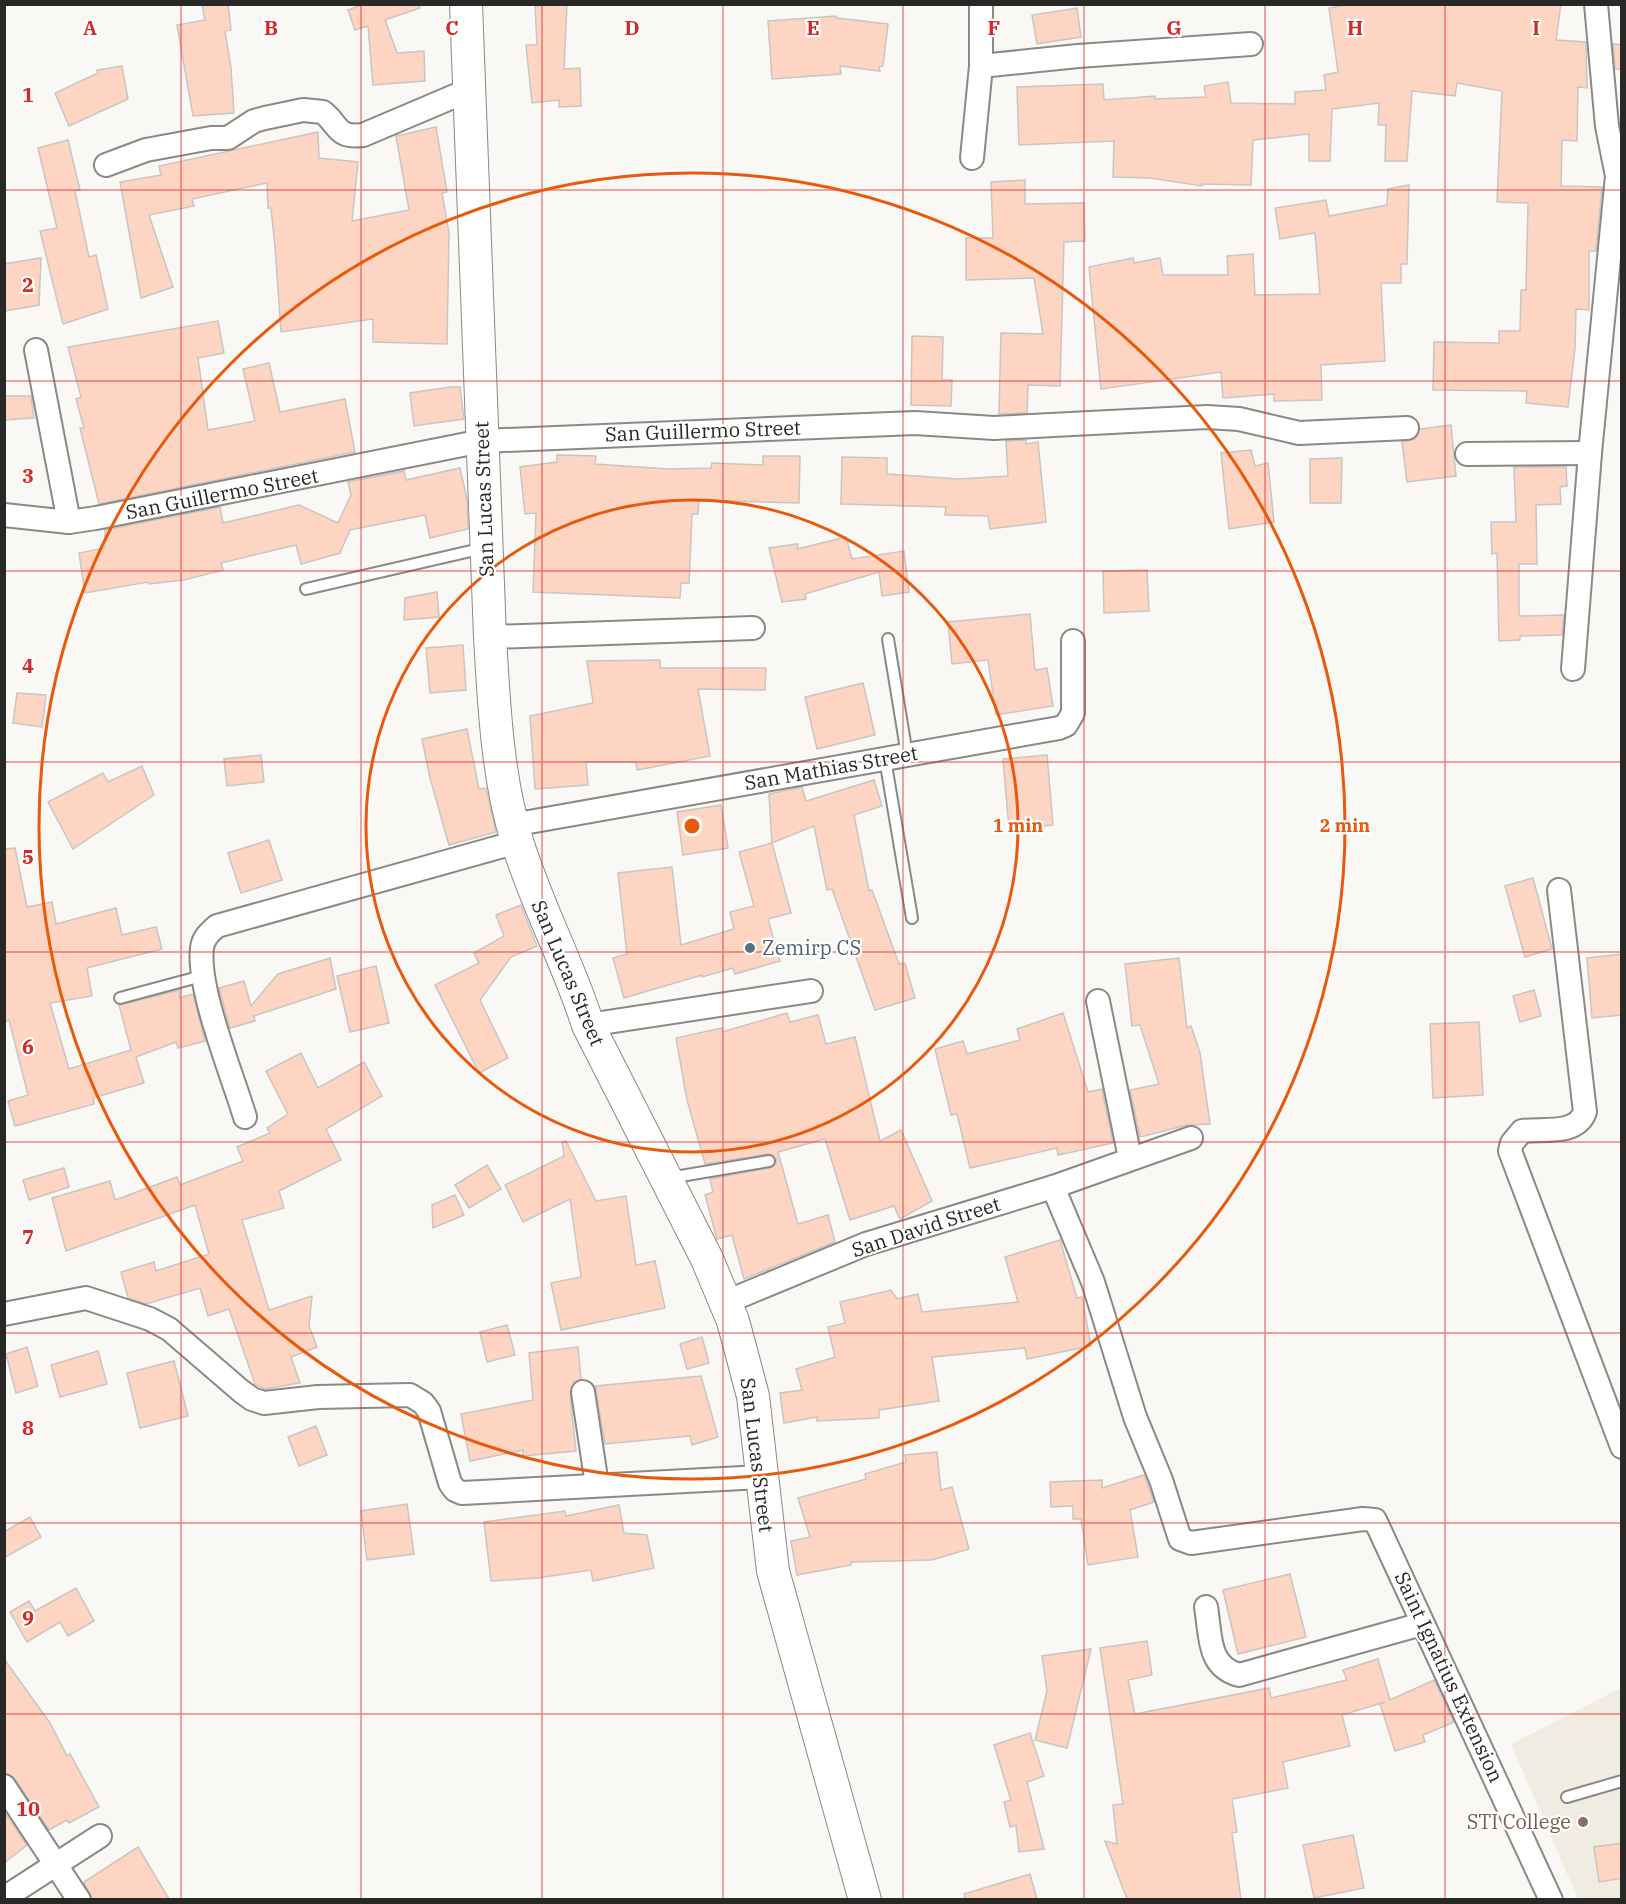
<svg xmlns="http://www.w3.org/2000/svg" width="1626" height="1904" viewBox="0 0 1626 1904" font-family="'IBM Plex Serif',serif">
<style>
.built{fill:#f0ece1}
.building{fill:#fdd5c2;stroke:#c9c5c3;stroke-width:1.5}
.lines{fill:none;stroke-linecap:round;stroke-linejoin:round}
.lane-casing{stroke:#8a8986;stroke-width:14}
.street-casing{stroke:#8a8986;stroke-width:26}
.secondary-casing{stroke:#8a8986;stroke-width:34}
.lane{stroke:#fff;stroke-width:10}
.street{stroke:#fff;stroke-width:22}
.secondary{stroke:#fff;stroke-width:32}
.grid{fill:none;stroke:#d62828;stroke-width:1.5;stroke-opacity:0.55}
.ring{fill:none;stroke:#e8590c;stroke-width:3}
.service-dot{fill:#5c6f8a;stroke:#fff;stroke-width:2}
.education-dot{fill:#8d6e63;stroke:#fff;stroke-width:2}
.labels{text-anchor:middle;stroke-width:4.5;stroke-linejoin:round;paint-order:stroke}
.street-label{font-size:20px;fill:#282826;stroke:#fff}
.service-label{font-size:20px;fill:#4e5e75;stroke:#fff;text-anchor:start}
.education-label{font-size:20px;fill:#785e54;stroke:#fff;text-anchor:end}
.grid-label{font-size:20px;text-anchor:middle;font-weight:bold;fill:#d62828;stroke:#fff;stroke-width:4.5;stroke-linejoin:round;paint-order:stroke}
.centre{fill:#e8590c;stroke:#fff;stroke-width:3}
.ring-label{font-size:18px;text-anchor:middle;font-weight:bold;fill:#e8590c;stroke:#fff;stroke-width:4.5;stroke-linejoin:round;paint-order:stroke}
</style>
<rect width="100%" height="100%" fill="#faf8f5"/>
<polygon class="built" points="1621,1688 1621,1899 1578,1899 1511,1744"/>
<g class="building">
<polygon points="202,4 228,4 231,30 225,31 231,68 234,113 193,116 177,25 205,20"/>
<polygon points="364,4 419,4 420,8 385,20 397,53 424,51 425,81 373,85 368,26 355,30 348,10"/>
<polygon points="567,4 564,69 580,68 581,106 559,107 559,100 532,103 526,45 537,45 535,6"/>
<polygon points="1351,4 1561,4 1556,40 1586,42 1587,88 1578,87 1577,141 1562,140 1561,186 1602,187 1596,251 1589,251 1589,310 1576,309 1575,348 1568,407 1526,403 1527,391 1433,390 1434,342 1499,343 1499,331 1520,331 1521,290 1526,290 1528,203 1497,202 1502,91 1457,83 1455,96 1412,91 1407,161 1385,161 1386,125 1378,125 1379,103 1332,109 1330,161 1309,161 1309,134 1253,140 1251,185 1202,184 1202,186 1150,178 1113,177 1114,141 1019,145 1017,87 1103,84 1104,100 1155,96 1155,99 1206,97 1204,86 1228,82 1231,103 1295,104 1295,92 1326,90 1324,75 1338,72 1329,8"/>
<polygon points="1077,8 1081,37 1037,44 1032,15"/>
<polygon points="836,16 837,18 888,24 883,66 879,67 880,71 840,66 841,74 772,79 768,21"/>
<polygon points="1613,44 1622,45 1622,69 1615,69"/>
<polygon points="122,66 128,99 69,126 55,93 98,73 97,70"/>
<polygon points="436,127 447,192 442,193 449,233 447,344 373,342 373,319 281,332 275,247 271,208 268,208 267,183 192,199 194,206 149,215 173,287 141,298 120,182 161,175 159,166 318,132 319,158 358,162 352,221 409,210 396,136"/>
<polygon points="68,140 80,190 75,191 89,257 96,255 108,309 63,324 40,231 57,228 38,148"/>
<polygon points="1025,180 1025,204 1084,203 1085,241 1064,242 1060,386 1028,385 1027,413 999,414 1001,333 1043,334 1034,278 966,280 966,238 993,238 991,182"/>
<polygon points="1409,185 1407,264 1401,264 1401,283 1381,283 1385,361 1321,365 1322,400 1274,401 1274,394 1223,398 1221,372 1101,389 1089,267 1133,258 1134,263 1160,258 1163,275 1228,275 1227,256 1253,254 1255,295 1320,294 1315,233 1280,239 1275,208 1326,200 1329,216 1387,205 1388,189"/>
<polygon points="41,258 39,305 4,311 4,264"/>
<polygon points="218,321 224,353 198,358 208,430 255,421 243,369 269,363 280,412 345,399 355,452 99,504 80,428 84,428 76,399 81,397 68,347"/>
<polygon points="912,336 943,337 942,380 952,380 951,406 911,405"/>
<polygon points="450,387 460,387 464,419 414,426 410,393"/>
<polygon points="4,396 31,396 34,418 4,420"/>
<polygon points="1451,425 1456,476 1407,482 1402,442 1415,439 1420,429"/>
<polygon points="1026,440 1026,444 1038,442 1046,522 990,529 988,516 945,515 946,507 841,504 842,457 887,458 887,474 959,479 1008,476 1006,441"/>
<polygon points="1251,450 1255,466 1268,463 1274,522 1229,529 1221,453"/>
<polygon points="557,455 596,456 595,464 669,469 711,468 712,463 763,465 763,456 800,456 799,503 699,500 698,514 692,514 689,583 681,583 680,598 533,592 536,513 525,514 520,467 557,462"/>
<polygon points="1342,458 1341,503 1310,503 1310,459"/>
<polygon points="1514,467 1566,467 1567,486 1560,487 1561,504 1536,505 1537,564 1519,564 1519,616 1564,615 1562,635 1520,636 1520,640 1499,641 1497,553 1492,554 1491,522 1516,522"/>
<polygon points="460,468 467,499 468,529 430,538 425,515 350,530 340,553 301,564 296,545 221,563 223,570 184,580 149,584 148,582 85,593 79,553 105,548 105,530 220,507 223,523 299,505 338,523 351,495 348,482 404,471 406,480"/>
<polygon points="846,537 852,559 904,551 909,592 882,596 879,572 805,594 806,599 782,602 769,548 798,544 797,549"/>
<polygon points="1147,570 1149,611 1104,613 1103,571"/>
<polygon points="437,592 439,617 404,620 405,598"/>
<polygon points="1030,614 1035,670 1047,668 1053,706 996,715 988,660 952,664 948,622"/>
<polygon points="463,645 466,690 430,693 426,648"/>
<polygon points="660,660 660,668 766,668 765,690 698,689 710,756 637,770 636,762 586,762 588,785 535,789 530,716 593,703 587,661"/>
<polygon points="863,683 875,735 817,749 805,697"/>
<polygon points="17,693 46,695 42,727 13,723"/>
<polygon points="467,729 479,789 486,788 496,832 449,845 430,778 422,739"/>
<polygon points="261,755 264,782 227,786 224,759"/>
<polygon points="1047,755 1053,825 1009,829 1003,759"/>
<polygon points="142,766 154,795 73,849 48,802 103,773 108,782"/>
<polygon points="874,780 882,806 854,815 869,891 872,890 899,964 905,963 915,998 875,1010 832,889 827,890 814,826 772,843 769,794 802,787 806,801"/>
<polygon points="721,805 728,848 683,855 677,812"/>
<polygon points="269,840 282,880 241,893 228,853"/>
<polygon points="772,843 791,913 768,919 780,961 735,974 733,968 702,977 702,975 624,998 613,958 627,954 618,873 672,867 681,945 734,929 730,912 754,906 739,852"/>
<polygon points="15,848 27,907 52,902 56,924 116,908 122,935 156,927 162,949 87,968 92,996 50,1003 69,1069 131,1050 119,1005 180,990 179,998 193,994 205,1041 178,1048 176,1042 136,1057 144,1083 93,1098 94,1104 15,1126 8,1101 28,1095 9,1020 4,1022 4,849"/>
<polygon points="1533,878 1552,949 1525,957 1505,886"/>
<polygon points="521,905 537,946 511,957 480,1000 508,1058 479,1073 435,985 479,963 474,953 504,936 496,915"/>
<polygon points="1622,954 1622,1015 1592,1018 1587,958"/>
<polygon points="330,958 336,989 254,1016 255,1021 230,1028 219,988 244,981 251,1006 278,974"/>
<polygon points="1179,958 1187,1028 1191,1026 1200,1053 1210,1124 1187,1125 1140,1137 1130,1090 1159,1084 1140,1025 1132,1026 1125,964"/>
<polygon points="376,966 389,1023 350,1032 337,976"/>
<polygon points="1534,990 1541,1016 1520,1022 1513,996"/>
<polygon points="787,1013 790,1022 818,1015 826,1044 855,1037 880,1141 901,1130 932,1201 900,1219 894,1206 850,1220 825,1139 778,1152 798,1224 828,1215 835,1242 744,1279 732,1235 717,1239 705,1195 713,1192 710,1179 770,1168 776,1164 776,1159 768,1154 705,1164 687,1100 676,1038 722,1028 722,1032"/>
<polygon points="1063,1013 1088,1092 1102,1089 1113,1143 1058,1155 1057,1148 970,1168 957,1114 951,1115 935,1049 963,1041 967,1054 1020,1040 1017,1029"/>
<polygon points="1479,1022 1483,1095 1433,1098 1430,1024"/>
<polygon points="301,1053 318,1088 364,1062 382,1096 326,1129 341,1160 279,1191 284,1208 242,1220 269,1310 312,1296 309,1326 317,1347 291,1357 300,1383 265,1389 255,1384 229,1309 208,1316 200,1288 146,1304 128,1298 121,1272 154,1262 156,1271 209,1254 195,1205 66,1251 52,1198 110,1181 115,1200 177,1177 180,1185 243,1161 237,1147 270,1133 267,1128 288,1114 266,1071"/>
<polygon points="566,1141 596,1201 626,1196 636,1265 655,1261 665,1308 561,1330 551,1283 581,1277 570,1199 523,1222 505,1185 564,1156 562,1142"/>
<polygon points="487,1165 501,1189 469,1208 455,1185"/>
<polygon points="64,1168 69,1187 29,1200 23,1180"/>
<polygon points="455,1195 464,1215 433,1228 432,1205"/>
<polygon points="1060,1240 1077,1298 1082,1297 1091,1346 1027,1359 1025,1348 932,1357 939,1401 879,1410 879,1418 817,1421 817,1417 784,1423 780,1393 802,1390 796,1369 835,1357 828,1327 845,1323 840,1302 891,1290 897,1299 918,1294 922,1312 1018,1302 1005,1257"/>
<polygon points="507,1325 515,1355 487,1362 480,1332"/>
<polygon points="702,1337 709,1363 687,1369 680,1344"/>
<polygon points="27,1347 38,1386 16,1393 6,1354"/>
<polygon points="578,1347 581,1379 574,1382 570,1393 576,1451 523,1456 523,1450 470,1461 461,1414 533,1400 529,1353"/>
<polygon points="98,1351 107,1384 60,1397 51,1365"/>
<polygon points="174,1361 188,1416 140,1428 127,1373"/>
<polygon points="701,1376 718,1437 692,1445 690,1436 605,1444 595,1386"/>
<polygon points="316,1426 327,1455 299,1466 288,1437"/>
<polygon points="937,1452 941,1490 952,1487 969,1549 932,1560 851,1562 851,1565 797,1575 791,1541 810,1537 798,1498 866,1479 865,1474 906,1462 905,1455"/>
<polygon points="1144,1475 1154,1502 1130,1510 1138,1557 1088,1565 1081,1519 1073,1519 1073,1506 1051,1507 1050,1482 1102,1480 1102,1488"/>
<polygon points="407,1504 414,1554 367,1560 361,1511"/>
<polygon points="619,1505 624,1533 647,1535 654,1568 593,1581 591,1570 538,1578 491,1581 484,1522 565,1511 566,1516"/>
<polygon points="30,1517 41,1537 4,1558 4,1532"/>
<polygon points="1290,1574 1306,1637 1238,1654 1223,1590"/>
<polygon points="76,1588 94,1621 68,1636 60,1622 27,1642 10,1612 29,1601 35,1611"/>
<polygon points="1147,1641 1152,1675 1128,1680 1135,1714 1269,1688 1271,1698 1347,1680 1343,1670 1378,1659 1390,1700 1434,1680 1454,1722 1423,1735 1425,1742 1395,1751 1380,1704 1385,1702 1342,1715 1350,1746 1283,1762 1288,1788 1232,1799 1237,1832 1232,1833 1241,1899 1127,1899 1105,1841 1117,1844 1113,1805 1123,1804 1100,1648"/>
<polygon points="1091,1649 1067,1748 1035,1740 1047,1691 1042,1656"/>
<polygon points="4,1659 50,1723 67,1756 70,1754 99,1807 69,1823 67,1820 49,1830 15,1779 4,1773"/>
<polygon points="1030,1733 1044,1776 1027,1782 1044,1849 1019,1852 1016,1825 1010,1827 1004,1802 1011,1800 994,1745"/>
<polygon points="4,1811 27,1845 4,1863"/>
<polygon points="1353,1835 1364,1888 1314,1898 1303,1845"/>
<polygon points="1622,1843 1622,1878 1599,1882 1594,1847"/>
<polygon points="138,1847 169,1899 92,1899 84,1882"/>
<polygon points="1030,1874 1037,1899 965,1899 964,1894"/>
</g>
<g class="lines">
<g class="lane-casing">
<g id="lane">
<polyline points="306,589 484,548"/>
<polyline points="888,639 907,755"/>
<polyline points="885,759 912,918"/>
<polyline points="120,998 202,976"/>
<polyline points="669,1178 769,1161"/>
<polyline points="1567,1797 1622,1781"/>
</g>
</g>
<g class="street-casing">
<g id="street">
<polyline points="981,66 1078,56 1251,44"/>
<polyline points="972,158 981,66 981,4"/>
<path d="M106,165L146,150L211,138H228L254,121L265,118L303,110L323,112C340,126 336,138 363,135L469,90"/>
<polyline points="36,350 69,522"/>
<polyline points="1467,454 1590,453"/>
<polyline points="4,515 69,522 96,518 482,441 915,423 994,428 1207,417 1239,419 1299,433 1407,428"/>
<polyline points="490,637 753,628"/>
<polyline points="1573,669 1590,453 1617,176 1607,126 1596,4"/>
<polyline points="512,825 1059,728 1066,725 1073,713 1073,641"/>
<path d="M1559,890L1585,1112C1576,1136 1543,1128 1522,1131L1512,1143L1510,1151L1622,1447"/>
<polyline points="1098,1001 1130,1158"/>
<polyline points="588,1025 811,991"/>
<path d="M245,1117C232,1074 197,989 202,948C203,938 210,932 217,926L517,842"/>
<polyline points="1053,1187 1093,1282 1135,1417 1161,1480 1180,1539 1191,1543 1363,1519 1375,1520 1551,1900"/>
<polyline points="726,1302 866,1244 1053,1187 1191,1138"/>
<polyline points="4,1314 86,1298 150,1319 169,1329 241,1391 252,1399 264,1403 318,1397 410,1395 423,1403 429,1411 450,1483 455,1490 462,1493 761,1477"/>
<polyline points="583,1392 597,1485"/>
<path d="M1206,1607C1211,1636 1207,1666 1239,1675L1422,1624"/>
<polyline points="4,1786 79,1900"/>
<polyline points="4,1898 100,1836"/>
</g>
</g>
<g class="secondary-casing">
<path id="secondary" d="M466,4L490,637C494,704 497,776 517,841C536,904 568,962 588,1025L707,1259L733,1321L753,1396L773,1571L865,1900"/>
</g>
<use href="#lane" class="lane"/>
<use href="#street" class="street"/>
<use href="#secondary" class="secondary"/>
</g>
<path class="grid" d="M181,4V1900M361,4V1900M542,4V1900M723,4V1900M903,4V1900M1084,4V1900M1265,4V1900M1445,4V1900M4,190H1622M4,381H1622M4,571H1622M4,762H1622M4,952H1622M4,1142H1622M4,1333H1622M4,1523H1622M4,1714H1622"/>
<g class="ring">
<circle cx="692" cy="826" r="326"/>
<circle cx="692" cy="826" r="653"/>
</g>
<circle class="service-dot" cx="750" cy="948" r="6"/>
<circle class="education-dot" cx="1583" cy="1822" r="6"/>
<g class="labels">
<g class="street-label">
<text transform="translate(703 431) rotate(-2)" y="7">San Guillermo Street</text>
<text transform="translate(222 494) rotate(-11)" y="7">San Guillermo Street</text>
<text transform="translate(484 499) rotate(-92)" y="7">San Lucas Street</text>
<text transform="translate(831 768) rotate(-10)" y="7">San Mathias Street</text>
<text transform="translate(568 973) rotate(67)" y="7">San Lucas Street</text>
<text transform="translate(926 1227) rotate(-18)" y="7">San David Street</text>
<text transform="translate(757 1455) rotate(83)" y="7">San Lucas Street</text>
<text transform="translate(1449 1677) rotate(65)" y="7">Saint Ignatius Extension</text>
</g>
<g class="service-label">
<text x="762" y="955">Zemirp CS</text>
</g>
<g class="education-label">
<text x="1571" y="1829">STI College</text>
</g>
</g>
<g class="grid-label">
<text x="90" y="35">A</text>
<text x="271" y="35">B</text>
<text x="452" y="35">C</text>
<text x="632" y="35">D</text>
<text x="813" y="35">E</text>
<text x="994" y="35">F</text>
<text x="1174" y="35">G</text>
<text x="1355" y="35">H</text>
<text x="1536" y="35">I</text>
<text x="28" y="102">1</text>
<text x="28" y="292">2</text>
<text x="28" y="483">3</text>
<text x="28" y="673">4</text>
<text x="28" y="864">5</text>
<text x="28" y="1054">6</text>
<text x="28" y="1244">7</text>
<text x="28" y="1435">8</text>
<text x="28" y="1625">9</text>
<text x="28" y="1816">10</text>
</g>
<circle cx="692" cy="826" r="9" class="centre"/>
<g class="ring-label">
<text x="1018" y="832">1 min</text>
<text x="1345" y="832">2 min</text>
</g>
<rect width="1626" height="1904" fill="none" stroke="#282826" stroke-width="12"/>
</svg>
